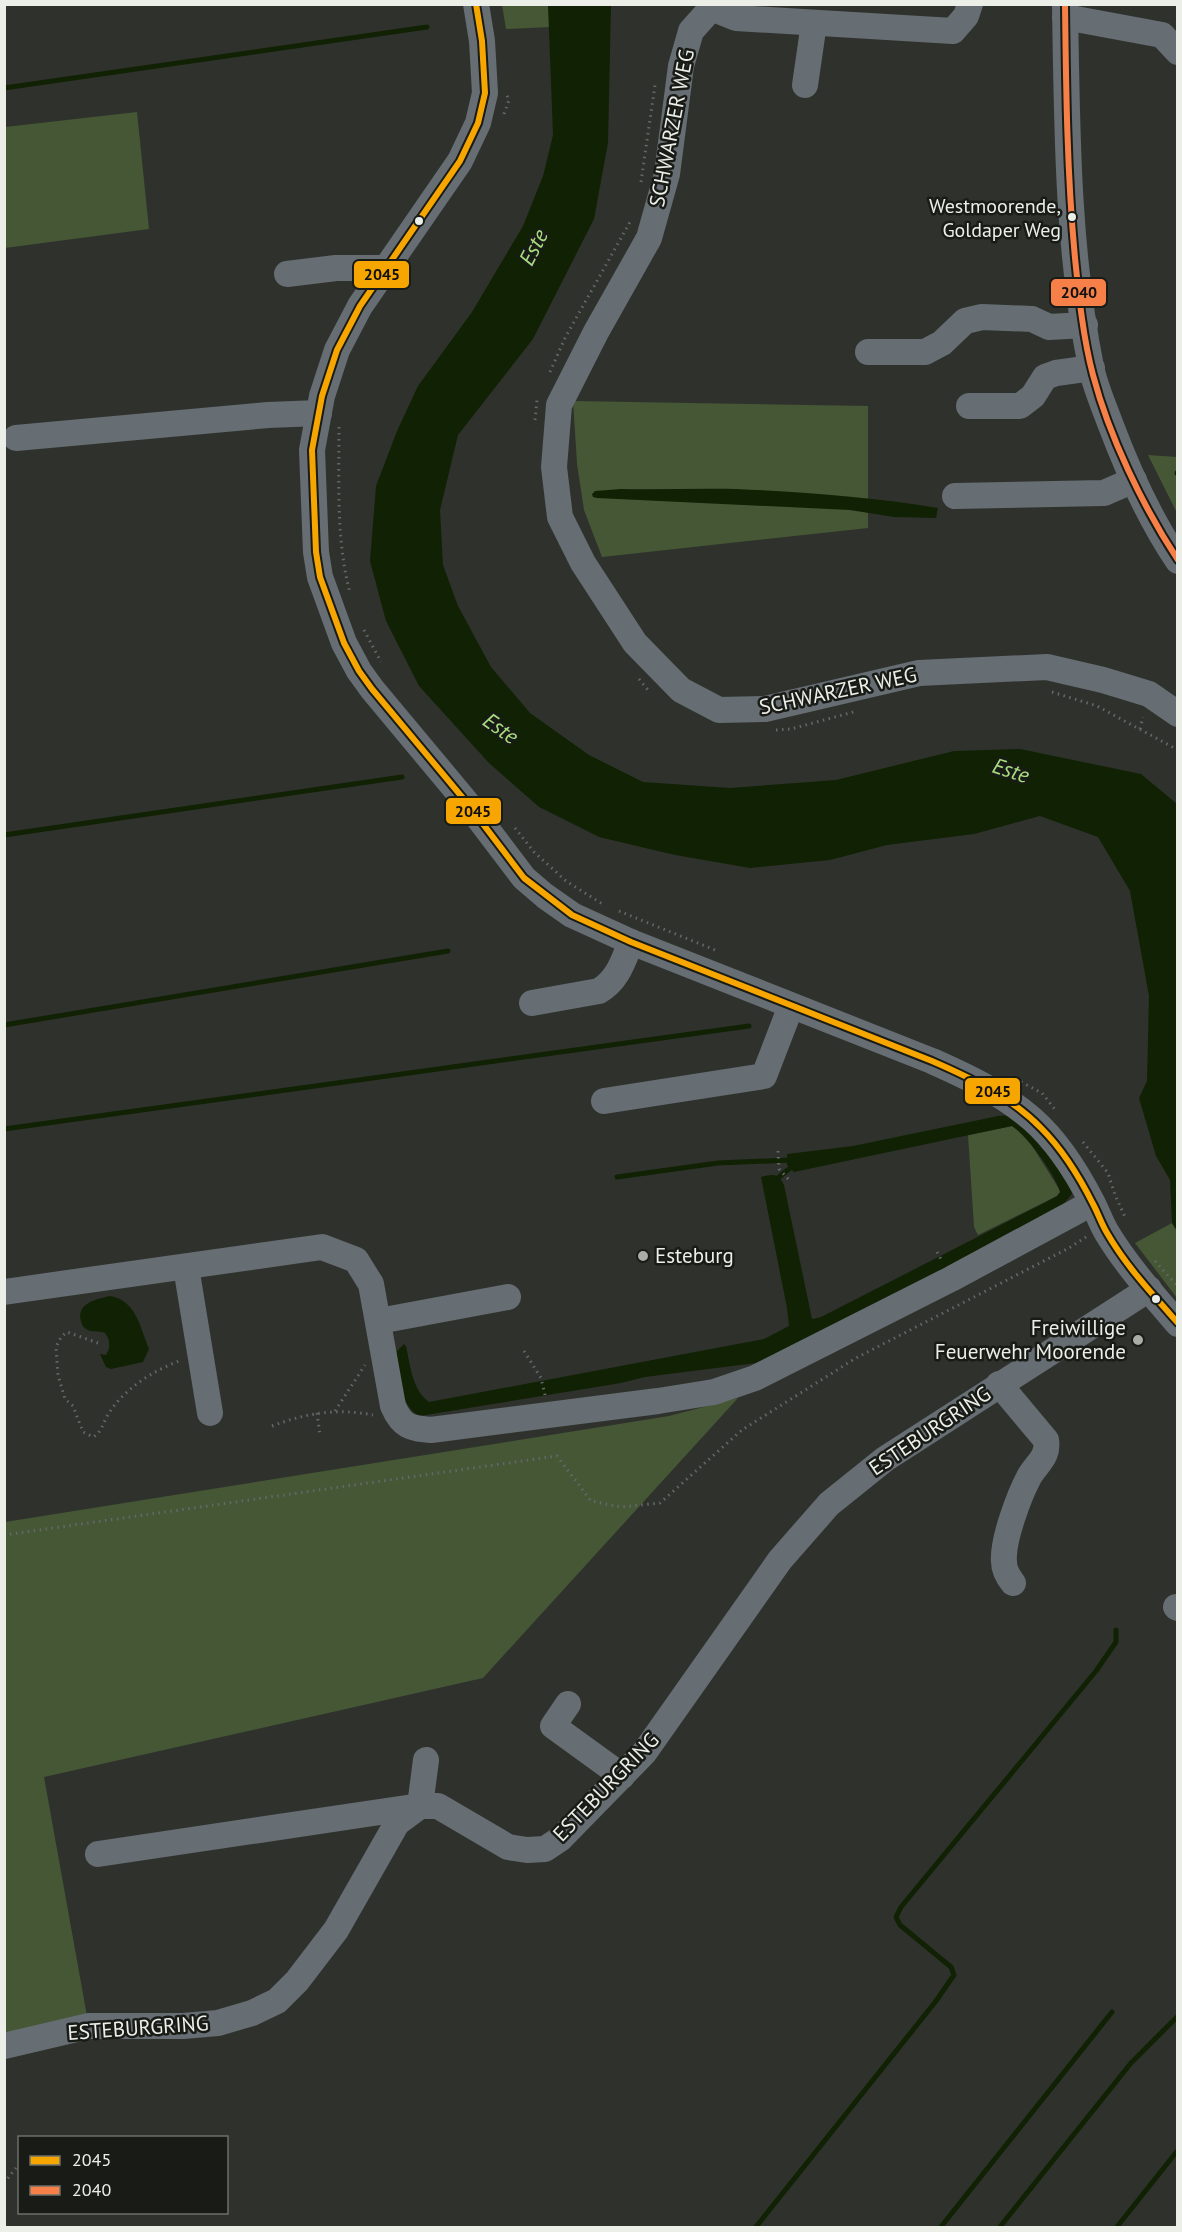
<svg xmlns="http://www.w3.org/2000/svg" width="1182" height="2232" viewBox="0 0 1182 2232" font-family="'PT Sans',sans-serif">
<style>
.green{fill:#455735}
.water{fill:#112104}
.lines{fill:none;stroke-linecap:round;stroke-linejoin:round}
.stream{stroke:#112104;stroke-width:5}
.path{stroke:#64686b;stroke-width:3;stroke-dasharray:1.5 4.5;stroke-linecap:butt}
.minor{stroke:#666d73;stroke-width:26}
.bus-1-casing{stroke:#181b16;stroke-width:10}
.bus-2-casing{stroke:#181b16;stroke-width:10}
.bus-1{stroke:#f7a600;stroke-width:6}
.bus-2{stroke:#f78048;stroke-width:6}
.bus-dot{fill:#ebefe8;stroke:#181b16;stroke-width:2}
.poi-dot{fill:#a9ada6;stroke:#181b16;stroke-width:2}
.labels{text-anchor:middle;stroke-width:5;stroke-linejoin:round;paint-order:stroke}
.bus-label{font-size:20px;fill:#ebefe8;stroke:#181b16;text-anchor:end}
.street-label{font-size:21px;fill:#ebefe8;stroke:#181b16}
.poi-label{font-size:21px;fill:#ebefe8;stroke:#181b16;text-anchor:start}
.water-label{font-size:22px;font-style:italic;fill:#a8dc7d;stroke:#181b16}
.line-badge{stroke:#181b16;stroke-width:2}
.pale-badge-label{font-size:16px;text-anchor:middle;font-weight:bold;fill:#111}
</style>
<rect width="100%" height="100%" fill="#2f322c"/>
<g class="green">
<polygon points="502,5 548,5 550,27 506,29"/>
<polygon points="137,112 149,229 5,248 5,127"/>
<polygon points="573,401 868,406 868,528 602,557 584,510 577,464"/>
<polygon points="1148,455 1177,457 1177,513"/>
<polygon points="1012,1126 1024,1133 1061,1192 1057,1196 978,1235 974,1227 968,1135"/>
<polygon points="1172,1223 1177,1231 1177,1298 1135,1243"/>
<polygon points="738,1398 483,1678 44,1777 87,2016 5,2038 5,1522 669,1416"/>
</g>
<g class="water">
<polygon points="548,5 611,5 608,143 594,219 533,339 458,435 440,510 443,565 458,606 491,667 530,713 589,755 643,782 730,788 836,780 954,751 1020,749 1141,774 1177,804 1177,1231 1172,1223 1170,1180 1156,1156 1139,1098 1147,1081 1149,996 1130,891 1098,837 1040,816 974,834 887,845 830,860 750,868 675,855 599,837 539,807 489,763 419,686 386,621 370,561 376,486 397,431 418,386 472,312 523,226 543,176 553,135"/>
<path d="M621,489C659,490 698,488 736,489C804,492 871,497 938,508L936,518L894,517L850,510L597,498L593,497L592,494L595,491Z"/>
<path d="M998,1116C1001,1116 1004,1115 1007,1116C1023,1119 1071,1179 1072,1194L1058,1211L771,1357L756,1363L645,1377L621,1383L420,1416C400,1407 400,1376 397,1357V1351L404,1344L406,1346C410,1364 412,1390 429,1402L764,1339L789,1326L787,1308L761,1177C773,1174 778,1173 784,1185L812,1319L821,1317L1044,1203L1057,1196L1060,1192C1055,1174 1027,1136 1012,1126L794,1172L787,1165V1154L853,1146Z"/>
<path d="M110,1296C136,1300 140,1327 149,1349L143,1362L111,1369L106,1367L100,1354L106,1355C111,1348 110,1339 105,1333C98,1330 92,1333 86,1329C83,1327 82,1325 81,1321C76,1303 97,1299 110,1296Z"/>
</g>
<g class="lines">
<g class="stream">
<polyline points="4,88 427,27"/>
<polyline points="1177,473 1178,473"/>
<polyline points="4,835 402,777"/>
<polyline points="4,1025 448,951"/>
<polyline points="4,1129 749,1026"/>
<polyline points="617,1177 718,1163 791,1160"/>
<polyline points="774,1181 794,1165"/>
<polyline points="755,2228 936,2001 954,1975 951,1967 900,1925 896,1917 901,1907 1096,1671 1116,1642 1116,1630"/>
<polyline points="940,2228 1112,2012"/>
<polyline points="999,2228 1131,2063 1178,2016"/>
<polyline points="1116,2228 1178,2150"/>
</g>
<g class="path">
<polyline points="504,114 509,100 507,95"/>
<polyline points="641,182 655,85"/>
<polyline points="550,372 565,338 630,222"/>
<polyline points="535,420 537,400"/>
<path d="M339,427C339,482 336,540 350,593"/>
<polyline points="364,630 381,662"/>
<polyline points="639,679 648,690"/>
<polyline points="1052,692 1097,706 1178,750"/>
<polyline points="1140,729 1143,717"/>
<polyline points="776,730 791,729 857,711"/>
<polyline points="515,828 534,852 566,881 604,905"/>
<polyline points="619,911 715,950"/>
<polyline points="1021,1082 1042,1093 1057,1112"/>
<polyline points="1083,1142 1108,1173 1115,1195 1126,1219"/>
<polyline points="778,1151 779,1169 791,1182"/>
<polyline points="937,1252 942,1261"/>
<polyline points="1155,1261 1178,1287"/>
<path d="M98,1343L67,1332L61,1337L56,1347L58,1375L65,1399L73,1406L83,1432L93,1437C102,1432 103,1422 109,1413C125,1388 154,1370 182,1360"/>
<polyline points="524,1351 541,1378 545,1395"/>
<polyline points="335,1411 365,1365"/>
<polyline points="317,1413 320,1435"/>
<path d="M272,1426C307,1413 336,1408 373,1415"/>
<polyline points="4,1535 557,1456 591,1501 621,1507 660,1503 742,1430 856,1358 1069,1248 1086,1237"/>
<polyline points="4,2183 16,2168"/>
</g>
<g class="minor">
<path d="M476,4L482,41L485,93L478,123L460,161L360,306L337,350L322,396L312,450L316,552L320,577L344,643L359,671L372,689L467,803L524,878L545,896L572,915L631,942L932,1061C968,1077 1002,1093 1032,1119C1057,1141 1076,1171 1091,1200C1097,1211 1101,1223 1107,1233C1127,1266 1153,1295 1178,1324"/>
<polyline points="715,4 691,31 681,66 667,174 649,238 596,332 559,405 554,467 560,517 583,563 635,643 681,690 719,710 765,709 919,673 1047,667 1103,680 1149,694 1178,714"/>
<path d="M1065,4C1067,126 1067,247 1091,367C1095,386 1103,404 1110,423C1128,471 1149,518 1178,561"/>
<polyline points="711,8 736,18 953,31 966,16 970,4"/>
<polyline points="1065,17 1162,35 1178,52"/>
<polyline points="805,85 814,23"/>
<polyline points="287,274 336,268 387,268"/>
<polyline points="868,352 925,352 942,343 965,321 982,317 1032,319 1049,327 1085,325"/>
<polyline points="969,406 1020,406 1033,396 1045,377 1056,373 1092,368"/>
<polyline points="16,438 268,415 319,413"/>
<polyline points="955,496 1104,493 1134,480"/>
<path d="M532,1003L599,991C618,980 623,961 631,942"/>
<polyline points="604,1101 764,1076 791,1006"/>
<polyline points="186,1267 210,1413"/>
<path d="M4,1292L322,1247L356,1260L371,1284L393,1406C402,1427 410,1428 431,1430L658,1401L714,1392L755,1378L951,1279L1092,1203"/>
<polyline points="379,1321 508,1297"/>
<path d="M999,1384L1046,1440C1049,1457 1037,1463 1029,1477C1019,1496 1002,1541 1004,1562C1004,1570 1009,1578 1013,1583"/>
<polyline points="1176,1607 1178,1608"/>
<polyline points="568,1704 553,1726 622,1776"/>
<polyline points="98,1854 420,1806 426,1760"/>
<polyline points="4,2046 89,2026 183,2026 218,2023 252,2013 277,2001 297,1981 336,1930 397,1823 420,1806 438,1806 508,1847 527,1850 545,1849 560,1839 644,1753 780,1560 829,1504 885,1459 1149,1289"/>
</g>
<g class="bus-1-casing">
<path id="bus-1" d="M476,4L482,41L485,93L478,123L460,161L360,306L337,350L322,396L312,450L316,552L320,577L344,643L359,671L372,689L467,803L524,878L572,915L631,942L932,1061C971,1078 1011,1097 1041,1128C1063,1150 1079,1176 1093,1204C1098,1213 1101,1223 1107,1233C1126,1266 1153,1295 1178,1323"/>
</g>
<g class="bus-2-casing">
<path id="bus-2" d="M1065,4C1066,89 1067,174 1075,258C1079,297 1083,337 1093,375C1109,436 1143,507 1178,560"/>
</g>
<use href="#bus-1" class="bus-1"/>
<use href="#bus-2" class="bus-2"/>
</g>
<g class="bus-dot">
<circle cx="1072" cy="217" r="5"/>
<circle cx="419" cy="221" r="5"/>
<circle cx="1156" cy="1299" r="5"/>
</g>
<g class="poi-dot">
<circle cx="643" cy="1256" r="6"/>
<circle cx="1138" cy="1340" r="6"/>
</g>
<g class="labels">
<g class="bus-label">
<text x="1061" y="213">Westmoorende,<tspan x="1061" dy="24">Goldaper Weg</tspan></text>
</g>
<g class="street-label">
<text transform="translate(672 128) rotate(-79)" y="7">SCHWARZER WEG</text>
<text transform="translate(838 691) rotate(-12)" y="7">SCHWARZER WEG</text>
<text transform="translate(930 1431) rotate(-34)" y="7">ESTEBURGRING</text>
<text transform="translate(606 1787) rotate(-46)" y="7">ESTEBURGRING</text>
<text transform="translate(138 2028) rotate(-4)" y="7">ESTEBURGRING</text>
</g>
<g class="poi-label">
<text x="655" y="1263">Esteburg</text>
<text x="1126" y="1335" text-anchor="end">Freiwillige<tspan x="1126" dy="24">Feuerwehr Moorende</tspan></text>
</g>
<g class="water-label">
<text transform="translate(533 247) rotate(-63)" y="8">Este</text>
<text transform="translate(501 728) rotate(35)" y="8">Este</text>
<text transform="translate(1011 770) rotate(18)" y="8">Este</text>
</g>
</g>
<g class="line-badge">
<rect x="353" y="260" width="57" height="29" rx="6" fill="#f7a600"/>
<rect x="1050" y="278" width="57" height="29" rx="6" fill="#f78048"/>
<rect x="445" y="797" width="57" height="28" rx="6" fill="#f7a600"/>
<rect x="964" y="1077" width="57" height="28" rx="6" fill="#f7a600"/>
</g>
<g class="pale-badge-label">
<text x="382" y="280">2045</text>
<text x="1079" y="298">2040</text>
<text x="473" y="817">2045</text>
<text x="993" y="1097">2045</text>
</g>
<rect width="1182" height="2232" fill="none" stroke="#ebefe8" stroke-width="12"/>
<rect x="18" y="2136" width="210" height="78" fill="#181b16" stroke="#6c706a" stroke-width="1.5"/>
<rect x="30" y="2156" width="30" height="9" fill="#f7a600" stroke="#6c706a" stroke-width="1.5"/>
<text x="72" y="2166" font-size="18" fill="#ebefe8">2045</text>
<rect x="30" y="2186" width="30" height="9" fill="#f78048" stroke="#6c706a" stroke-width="1.5"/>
<text x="72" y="2196" font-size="18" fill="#ebefe8">2040</text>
</svg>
